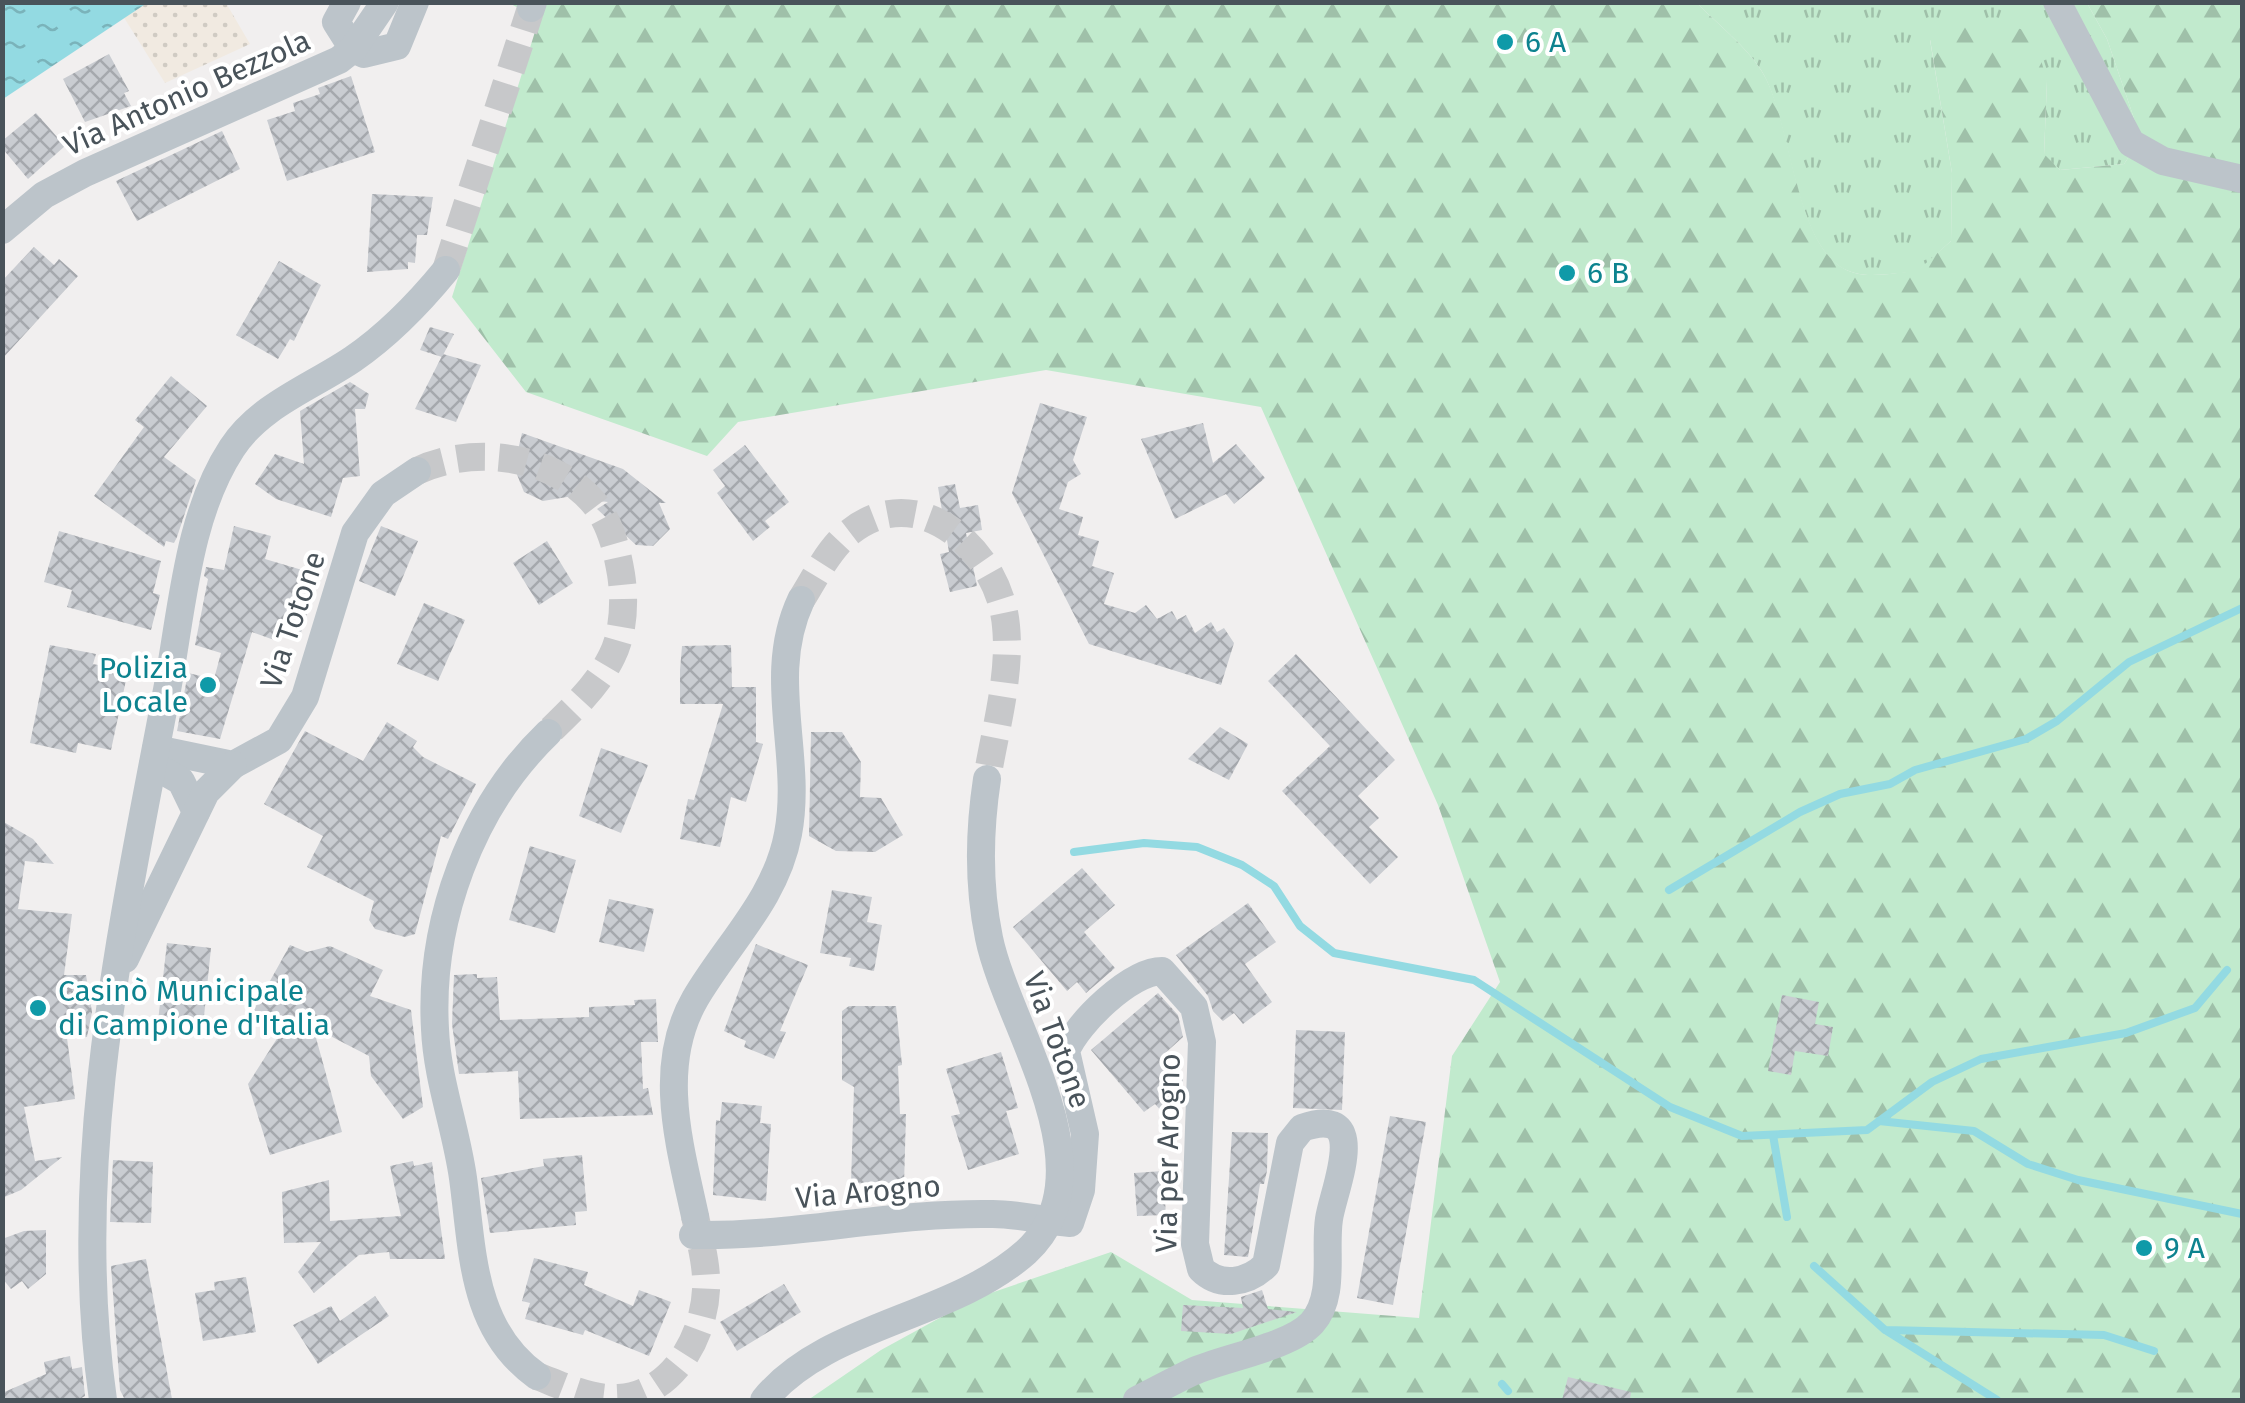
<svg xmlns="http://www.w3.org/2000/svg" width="2245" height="1403" viewBox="0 0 2245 1403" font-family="'Fira Sans',sans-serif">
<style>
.grass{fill:url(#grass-tufts)}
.forest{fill:url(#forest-firs)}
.sand{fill:url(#sand-dots)}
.water{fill:url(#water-ripples)}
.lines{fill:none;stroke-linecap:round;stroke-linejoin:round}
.stream{stroke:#93dae2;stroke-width:8}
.building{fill:url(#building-cross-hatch)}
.street-tunnel{stroke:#c7c8ca;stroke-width:28;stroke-dasharray:28 14;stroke-linecap:butt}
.street{stroke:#bcc4ca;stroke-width:28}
.culture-dot{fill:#0f9aa8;stroke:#fff;stroke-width:4}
.labels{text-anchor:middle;stroke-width:8;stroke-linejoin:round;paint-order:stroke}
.culture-label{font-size:30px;fill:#0d838f;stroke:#fff;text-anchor:start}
.street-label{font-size:30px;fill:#49535a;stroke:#fff}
</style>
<defs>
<pattern id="grass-tufts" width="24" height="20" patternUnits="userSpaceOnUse" patternTransform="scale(2.5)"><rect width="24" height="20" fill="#c1eacd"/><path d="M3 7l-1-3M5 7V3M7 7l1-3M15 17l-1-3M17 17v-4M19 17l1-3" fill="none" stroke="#9fc0a9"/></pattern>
<pattern id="forest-firs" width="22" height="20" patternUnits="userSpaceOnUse" patternTransform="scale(2.5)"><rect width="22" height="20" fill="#c1eacd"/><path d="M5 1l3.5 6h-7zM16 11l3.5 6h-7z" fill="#9fc0a9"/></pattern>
<pattern id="sand-dots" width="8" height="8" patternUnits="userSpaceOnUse" patternTransform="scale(2.5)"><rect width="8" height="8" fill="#f1eae1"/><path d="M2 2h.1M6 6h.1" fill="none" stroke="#d0cbc3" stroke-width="1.8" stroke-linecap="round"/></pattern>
<pattern id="water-ripples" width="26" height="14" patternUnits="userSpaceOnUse" patternTransform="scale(2.5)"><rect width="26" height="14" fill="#93dae2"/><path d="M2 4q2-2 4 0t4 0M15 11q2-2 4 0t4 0" fill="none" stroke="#7ab3ba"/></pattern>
<pattern id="building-cross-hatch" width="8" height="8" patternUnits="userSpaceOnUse" patternTransform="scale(2.5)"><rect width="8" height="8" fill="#c9ccd1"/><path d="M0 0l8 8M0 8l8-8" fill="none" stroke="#a5a8ad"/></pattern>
</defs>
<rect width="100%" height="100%" fill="#f1efef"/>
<path class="grass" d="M1697,3H2087L2107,39L2141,139L2124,164L2060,170L2044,155L2047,81L1930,40L1952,173L1951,241L1917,272C1899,272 1873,278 1855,273C1793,259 1793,120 1761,70C1745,45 1717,24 1697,3Z"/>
<path class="forest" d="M509,3H1697C1717,24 1745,45 1761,70C1794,120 1793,258 1855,273C1873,278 1899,272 1917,271L1951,241L1952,173L1930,39C1962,6 1992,23 2033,32L2047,81L2044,154L2060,170L2124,164L2141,139L2107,39L2087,3H2242V1400H808L881,1350L976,1298L1111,1252L1192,1300L1419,1318L1452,1056L1500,982L1438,805L1261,407L1046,370L738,422L707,456L526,392L452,297L539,19Z"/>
<polygon class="sand" points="147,3 226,3 250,44 165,83 123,16"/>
<polygon class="water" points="3,2 147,2 147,3 3,99"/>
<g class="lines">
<g class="stream">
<polyline points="1074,852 1144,843 1197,847 1242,865 1274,886 1300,926 1334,953 1474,980 1670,1107 1742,1136 1867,1130 1932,1082 1981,1059 2126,1033 2195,1008 2227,970"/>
<polyline points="1669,890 1800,812 1840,794 1890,784 1915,770 2026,739 2057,721 2129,662 2242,608"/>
<polyline points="1879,1121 1974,1131 2028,1164 2078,1180 2242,1214"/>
<polyline points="1773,1135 1787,1217"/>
<polyline points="1814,1266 1885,1330 2104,1335 2154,1351"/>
<polyline points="1887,1331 1997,1400"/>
<polyline points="1502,1384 1508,1391"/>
</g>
</g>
<g class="building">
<polygon points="109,54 129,91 124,93 131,106 85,122 63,79"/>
<polygon points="351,76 375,152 287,181 267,120 295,111 293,103 320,94 318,88"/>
<polygon points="36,113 65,146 28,179 2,148 2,141"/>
<polygon points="222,131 240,169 137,221 116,181"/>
<polygon points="372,194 433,197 427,235 417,235 415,263 408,262 408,269 367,272"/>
<polygon points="34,247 54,265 59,259 78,276 2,359 2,281"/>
<polygon points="279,261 321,285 294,341 290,339 278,359 236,335"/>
<polygon points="430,327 454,334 442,357 420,350"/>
<polygon points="443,354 481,365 456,422 415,409"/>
<polygon points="171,376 207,406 164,457 196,480 177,537 174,543 166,541 164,547 94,496 144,427 135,420"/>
<polygon points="350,382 369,394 365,409 355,409 360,476 343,478 331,517 276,499 255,484 275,454 304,464 300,411"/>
<polygon points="1040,403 1087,417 1073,460 1081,474 1068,482 1059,509 1083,517 1078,535 1099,541 1092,566 1114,573 1104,604 1135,613 1146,605 1157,619 1172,611 1177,620 1186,615 1195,633 1211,622 1217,632 1224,628 1234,643 1221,685 1089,644 1012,493"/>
<polygon points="1203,423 1213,463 1236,444 1265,478 1234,504 1226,494 1175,519 1141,439"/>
<polygon points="522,433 623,469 666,503 659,503 670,529 653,546 636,545 597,509 608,502 567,497 543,501 524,492 514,467"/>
<polygon points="745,445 789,502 765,521 770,527 753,541 717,493 725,486 713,470"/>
<polygon points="955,484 960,508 978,505 982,530 966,533 977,586 950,592 940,554 949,552 938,487"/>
<polygon points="234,526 271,536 265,559 319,575 299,639 280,633 277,641 252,632 220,739 177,731 188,673 214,679 221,653 195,645 208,579 204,576 206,567 224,570"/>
<polygon points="381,526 418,541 395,596 359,581"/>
<polygon points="59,531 161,561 153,593 160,595 151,630 67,607 72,590 44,582"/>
<polygon points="547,541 573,583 539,605 513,563"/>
<polygon points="424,603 465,620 438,681 397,664"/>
<polygon points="50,645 96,654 93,664 128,671 111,750 78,743 76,753 30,743"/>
<polygon points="731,645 732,687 756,687 756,742 763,744 746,802 731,797 720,847 680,839 688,799 694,800 723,704 680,704 680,670 682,646"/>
<polygon points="1296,654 1395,760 1358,796 1379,818 1369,827 1398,857 1370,884 1282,791 1330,746 1268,681"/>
<polygon points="387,722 417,741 413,747 423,757 476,784 448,839 441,836 415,934 405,937 375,929 369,920 374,901 307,867 323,836 264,804 305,731 363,761"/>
<polygon points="1220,727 1248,744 1229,780 1188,759"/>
<polygon points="811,732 842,732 861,762 860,797 881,798 903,835 875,852 836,851 809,836"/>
<polygon points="601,748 648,765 621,833 579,816"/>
<polygon points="2,821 33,839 54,864 25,861 18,909 72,914 64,975 86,975 92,1012 87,1037 67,1038 75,1099 24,1107 35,1161 62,1157 21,1190 2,1198"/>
<polygon points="530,846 576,860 555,933 509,920"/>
<polygon points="1082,868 1115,905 1084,932 1115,968 1086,993 1077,982 1067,991 1013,927"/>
<polygon points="832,890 872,897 867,922 882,925 874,971 849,966 851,958 820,953"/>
<polygon points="609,899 654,909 644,952 599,942"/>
<polygon points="1248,903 1276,942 1245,964 1272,1002 1243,1024 1234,1013 1223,1021 1213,1011 1208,996 1176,955"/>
<polygon points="167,943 211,948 203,1026 158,1021"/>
<polygon points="756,944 808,965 780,1031 786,1032 774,1059 744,1047 746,1041 724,1031"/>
<polygon points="290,945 307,952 330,946 383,970 370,996 411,1010 423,1107 403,1119 371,1076 369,1056 313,1027 342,1132 270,1155 248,1084 278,1037 250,1017"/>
<polygon points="477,974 477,978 497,977 500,1020 589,1017 589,1007 635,1005 634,1000 656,999 658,1042 641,1042 643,1089 648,1088 653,1115 520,1119 518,1071 459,1074 452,1024 454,975"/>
<polygon points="1158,993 1178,1015 1183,1037 1162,1056 1183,1080 1183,1099 1164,1114 1155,1104 1144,1112 1091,1050"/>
<polygon points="1782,995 1819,1002 1815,1024 1833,1027 1828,1056 1795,1051 1791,1075 1768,1071"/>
<polygon points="849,1006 896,1006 902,1065 898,1066 900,1114 906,1114 904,1185 851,1183 854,1087 842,1080 842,1011"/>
<polygon points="1296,1030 1345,1032 1342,1110 1293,1108"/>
<polygon points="1001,1052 1018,1108 1006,1111 1019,1154 968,1170 951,1116 960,1114 946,1069"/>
<polygon points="722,1102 762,1106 760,1123 771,1124 766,1201 713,1195 716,1120 720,1121"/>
<polygon points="1390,1116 1426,1122 1393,1305 1357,1298"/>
<polygon points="1232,1132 1268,1133 1267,1171 1264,1184 1260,1184 1248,1257 1224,1255"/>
<polygon points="582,1155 587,1211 575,1212 576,1225 490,1233 481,1178 544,1166 543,1159"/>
<polygon points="113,1160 153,1162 151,1223 110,1222"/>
<polygon points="413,1161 414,1166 432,1162 445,1259 390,1259 389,1252 359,1255 314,1293 298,1272 321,1242 284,1243 282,1192 329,1180 330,1221 401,1216 390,1166"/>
<polygon points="1163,1171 1166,1215 1137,1216 1134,1173"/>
<polygon points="46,1230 46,1274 28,1289 22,1281 11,1289 2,1278 2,1239 24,1231"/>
<polygon points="534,1258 588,1272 584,1285 633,1306 639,1290 671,1302 649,1356 585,1330 583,1335 525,1319 530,1303 522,1301"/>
<polygon points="146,1259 172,1399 125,1400 120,1390 111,1266"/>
<polygon points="246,1277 256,1332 203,1341 195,1293 215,1290 214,1282"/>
<polygon points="784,1284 801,1312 737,1351 720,1322"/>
<polygon points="1262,1290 1268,1309 1297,1312 1231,1334 1181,1331 1183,1305 1243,1308 1241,1297"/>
<polygon points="375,1296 389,1316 318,1364 293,1325 331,1306 340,1321"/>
<polygon points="70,1356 72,1369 82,1367 85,1396 78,1400 2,1400 2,1393 46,1374 44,1362"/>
<polygon points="1568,1377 1631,1392 1630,1400 1562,1400"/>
</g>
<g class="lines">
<g class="street-tunnel">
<polyline points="446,270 531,8"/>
<path d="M417,471C471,445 553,454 594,503C610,522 617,550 621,574C625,600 624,632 612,656C597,687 572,709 548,733"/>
<path d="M801,600C815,578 829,548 850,532C921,476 1000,554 1006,626C1011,676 995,730 987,779"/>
<path d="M537,1376C563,1386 591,1400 619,1398C676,1394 709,1329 706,1277C705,1257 699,1236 695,1216"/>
</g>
<g class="street">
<polyline points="347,2 336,22 353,49"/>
<polyline points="2057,2 2131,143 2163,161 2242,179"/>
<polyline points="531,8 533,2"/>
<polyline points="353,49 364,54 397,46 415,2"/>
<polyline points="2,230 44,195 85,173 339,60 353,49 385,2"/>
<polyline points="156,749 233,765 279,740 305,697 355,533 383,494 417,471"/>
<polyline points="153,765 181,781 196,812"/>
<polyline points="125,959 206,792 233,765"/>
<path d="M695,1216C680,1146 656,1067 695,999C727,944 776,899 788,834C803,755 765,677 801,600"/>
<path d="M693,1235C794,1237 892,1212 993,1214C1018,1214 1044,1221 1070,1223L1081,1190L1085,1134L1066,1051C1077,1023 1131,971 1162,971L1194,1007L1202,1042L1195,1244L1201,1269C1220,1288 1248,1283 1266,1265L1290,1143L1302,1128C1373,1103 1333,1190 1329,1219C1324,1251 1336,1296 1312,1323C1290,1347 1223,1358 1192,1372C1173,1381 1155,1391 1137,1400"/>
<path d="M537,1376C471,1329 473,1251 463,1178C456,1128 437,1079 435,1029C429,922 471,807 548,733"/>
<path d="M103,1400C69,1163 122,927 166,695C182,615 186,518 232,448C260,405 312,387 353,359C388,335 419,303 446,270"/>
<path d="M764,1400C826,1324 951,1319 1026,1252C1113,1172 1007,1026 989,938C978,885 979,832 987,779"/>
</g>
</g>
<g class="culture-dot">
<circle cx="1505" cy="42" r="10"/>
<circle cx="1567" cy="273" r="10"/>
<circle cx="208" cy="685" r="10"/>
<circle cx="38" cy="1008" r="10"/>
<circle cx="2144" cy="1248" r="10"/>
</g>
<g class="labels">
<g class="culture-label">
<text x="1525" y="52">6 A</text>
<text x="1587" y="283">6 B</text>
<text x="188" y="678" text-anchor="end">Polizia<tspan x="188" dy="34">Locale</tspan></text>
<text x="58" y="1001">Casinò Municipale<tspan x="58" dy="34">di Campione d'Italia</tspan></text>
<text x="2164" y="1258">9 A</text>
</g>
<g class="street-label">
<text transform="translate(187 93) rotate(-24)" y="10">Via Antonio Bezzola</text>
<text transform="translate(293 620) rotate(-71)" y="10">Via Totone</text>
<text transform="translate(1057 1040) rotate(70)" y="10">Via Totone</text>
<text transform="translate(1168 1153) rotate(-89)" y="10">Via per Arogno</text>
<text transform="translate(868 1192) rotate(-5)" y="10">Via Arogno</text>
</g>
</g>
<rect width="2245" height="1403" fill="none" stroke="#49535a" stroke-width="10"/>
</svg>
